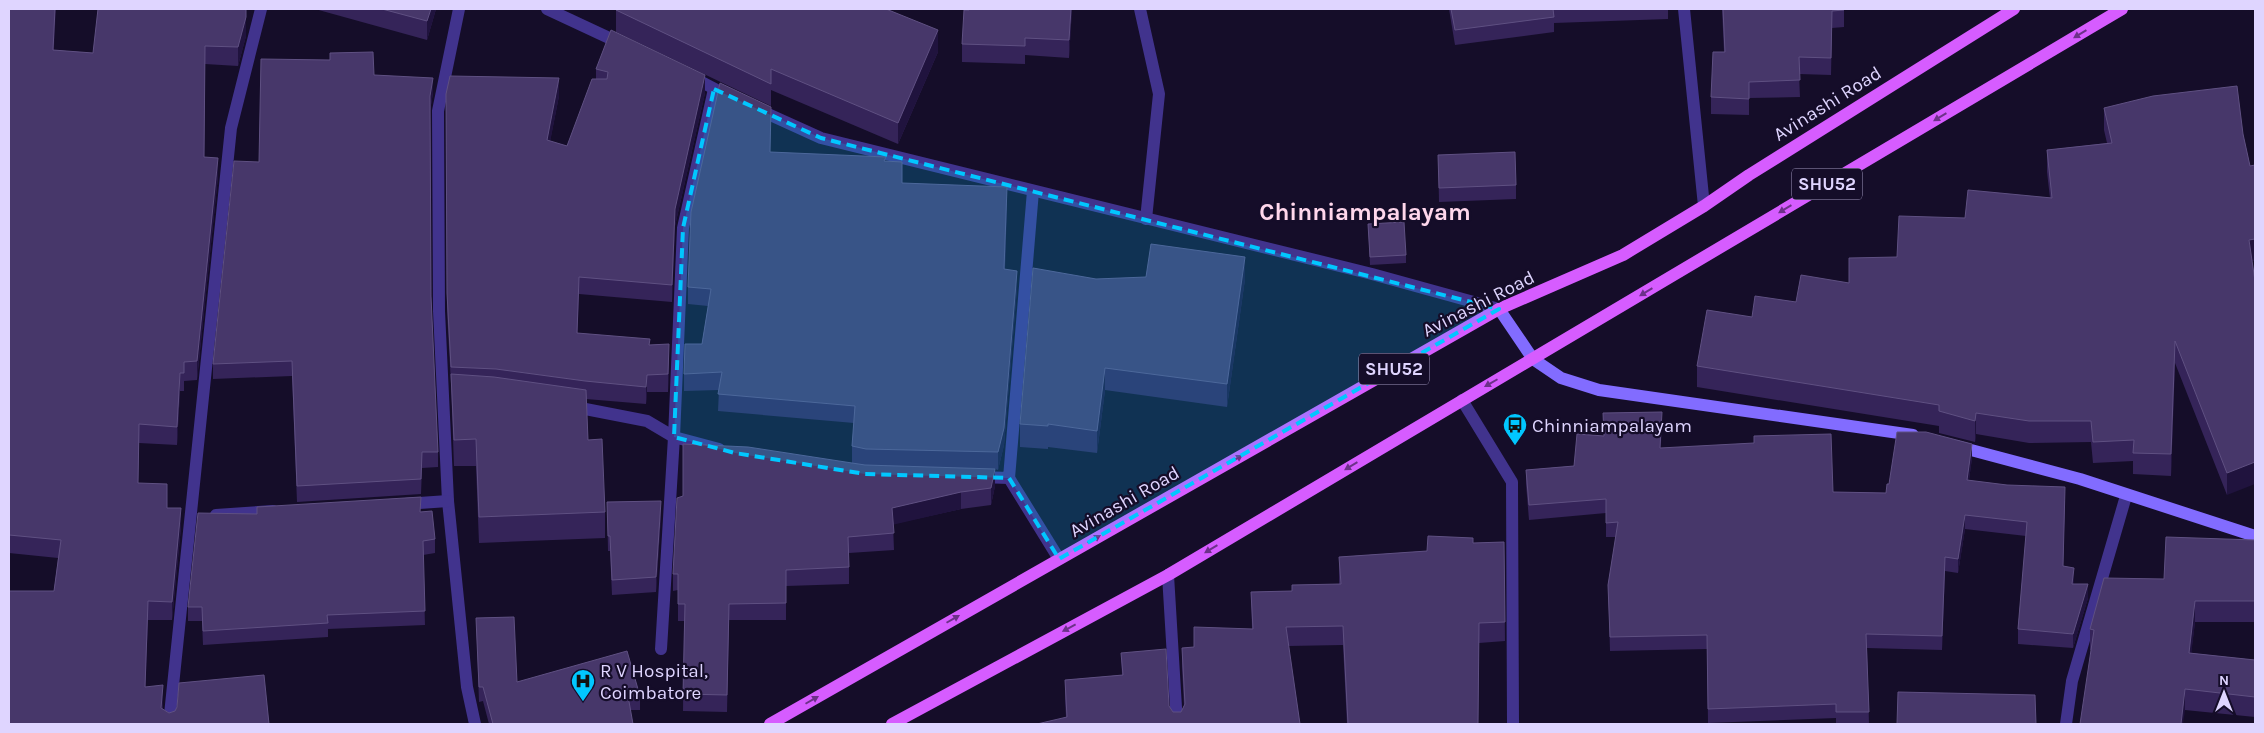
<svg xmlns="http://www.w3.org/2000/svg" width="2264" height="733" viewBox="0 0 2264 733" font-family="Karla,sans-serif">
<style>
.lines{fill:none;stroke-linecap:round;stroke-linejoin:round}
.street{stroke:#41338d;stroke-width:12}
.secondary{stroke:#826cff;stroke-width:12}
.primary{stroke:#d65cff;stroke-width:12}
.wall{fill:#352459}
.shaded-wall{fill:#20133e}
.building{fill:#47376a;stroke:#5f5082}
.oneway{fill:#6c3189}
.marked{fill:#01c7ff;fill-opacity:0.2;stroke:#01c7ff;stroke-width:4;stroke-dasharray:10 6;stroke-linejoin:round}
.labels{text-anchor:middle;stroke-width:4.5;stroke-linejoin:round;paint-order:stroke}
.shield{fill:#150d29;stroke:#a299bf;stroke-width:1}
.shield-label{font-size:18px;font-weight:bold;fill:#dfd5ff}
.street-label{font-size:19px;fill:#dfd5ff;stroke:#150d29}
.poi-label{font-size:19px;fill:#dfd5ff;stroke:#150d29;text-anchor:start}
.district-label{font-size:24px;font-weight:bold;fill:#ffd7ec;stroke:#150d29}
</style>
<rect width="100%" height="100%" fill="#150d29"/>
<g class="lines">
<g class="street">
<polyline points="459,9 438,111 439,311 448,501 467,687 475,724"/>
<polyline points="547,9 622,44"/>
<polyline points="1140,9 1159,94 1146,219"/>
<polyline points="1684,9 1704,206"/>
<polyline points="692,77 734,99"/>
<polyline points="757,109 821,138 1372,274 1499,309"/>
<polyline points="1462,400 1512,482 1513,724"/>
<polyline points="570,406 647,421 674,437 683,228 714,89"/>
<polyline points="979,477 1009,478 1033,191"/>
<polyline points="1009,478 1059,559"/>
<polyline points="405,504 448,501"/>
<polyline points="216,515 273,511"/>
<polyline points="1168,575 1177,724"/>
<polyline points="661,649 674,437 719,449"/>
<polyline points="169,724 231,128 261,9"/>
<polyline points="2066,724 2072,681 2126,496"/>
</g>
<g class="secondary">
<polyline points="1499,309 1533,359 1561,378 1599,390 1913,435"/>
<polyline points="1956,446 2080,479 2255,536"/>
</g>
<g class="primary">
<polyline points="770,724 1499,309 1623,255 1704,206 1749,175 2014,9"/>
<polyline points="892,724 1168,575 2122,9"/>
</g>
</g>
<g class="wall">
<polygon points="9,9 54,50 93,53 246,36 238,66 205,64 204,157 218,176 197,380 184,381 184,391 180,391 177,445 139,443 138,483 167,508 181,527 172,620 148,620 145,687 163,703 163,709 169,713 269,724 9,724 54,591 58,558 9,553"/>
<polygon points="315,9 436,9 427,40"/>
<polygon points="967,9 1072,9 1069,58 1025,55 1025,64 962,62 962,44"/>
<polygon points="1449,9 1668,9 1668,19 1554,23 1554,32 1455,45"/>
<polygon points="1722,9 1844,9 1844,27 1832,28 1831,75 1799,74 1800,97 1749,98 1749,115 1711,114 1711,97 1724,52"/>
<polygon points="616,10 938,52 898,144 771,90 771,106 616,32"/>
<polygon points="596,69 705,93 675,226 672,302 579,294 577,333 650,345 669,362 668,392 647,392 646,404 586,399 588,440 605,512 605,538 479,543 476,466 454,466 451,384 447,311 446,94 559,96 550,141 567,146 596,79"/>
<polygon points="374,75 433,93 430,111 431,296 438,452 438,467 422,468 421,494 297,502 292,376 213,379 213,364 259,162"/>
<polygon points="2104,108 2243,134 2250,166 2255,165 2255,260 2252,261 2227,495 2175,363 2171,476 2133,474 2133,461 2093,463 2091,442 2029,443 1976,434 1975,442 1939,433 1939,426 1697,387 1697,366 1752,317 1849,283 1897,257 1965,218 2050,198 2047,172 2047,150 2107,143 2104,130"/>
<polygon points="770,152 886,161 902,183 1007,204 1005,269 1017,288 1004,445 998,470 995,469 995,486 991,505 961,509 893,524 894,550 849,553 849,584 786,586 786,620 729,620 727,712 683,711 684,621 678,621 678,590 673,591 673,574 852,463 852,446 854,423 718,411 719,390 684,391 684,374 702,344 708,306 688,304 688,287"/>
<polygon points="1438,155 1516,185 1516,199 1439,202"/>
<polygon points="1368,224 1406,255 1406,263 1370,265"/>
<polygon points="1096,279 1245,279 1227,407 1105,390 1097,453 1048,447 1048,449 1020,447 1020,424"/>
<polygon points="1603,413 1662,426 1660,448 1833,492 1886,493 1889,484 1972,458 1969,480 2065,501 2063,566 2074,584 2088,598 2073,648 2018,644 2018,629 2026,536 1965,529 1958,573 1945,571 1942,650 1867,648 1869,724 1836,724 1836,718 1708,723 1707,649 1610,651 1608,585 1616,537 1606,537 1606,513 1529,520 1526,484 1526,470 1574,466 1604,436"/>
<polygon points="607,502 661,515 656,592 612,595 610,551 608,551"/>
<polygon points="257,507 421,512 435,539 435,553 423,555 425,625 328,629 328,637 203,645 202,621 188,621 188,607 257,514"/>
<polygon points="2255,540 2255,622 2195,622 2191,653 2255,660 2255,717 2185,710 2091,650 2090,650 2090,629 2164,579"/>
<polygon points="1504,542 1505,641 1479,643 1478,724 1347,724 1343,645 1288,646 1300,724 1066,717 1065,699 1065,680 1122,675 1121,653 1169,706 1173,712 1181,712 1184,706 1182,667 1182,648 1194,647 1252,629 1251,592 1292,591 1339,584 1339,557 1427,551 1473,543"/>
<polygon points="476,618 517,682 640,696 640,710 630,710 633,724 489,724 483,701 479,702"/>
</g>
<g class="shaded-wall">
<polygon points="55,9 56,9 53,69 53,50"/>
<polygon points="246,9 246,36 238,66 238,47"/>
<polygon points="431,9 436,9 427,40 427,21"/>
<polygon points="1071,9 1072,9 1069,58 1069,40"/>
<polygon points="938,30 938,52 898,144 898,123"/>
<polygon points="705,75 705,93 675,226 672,302 672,285 675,209"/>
<polygon points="433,78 433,93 430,111 430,96"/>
<polygon points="559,78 559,96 547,158 547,140"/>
<polygon points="218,158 218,176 197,380 197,361"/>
<polygon points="1007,187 1007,204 1004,286 1004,269"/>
<polygon points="2255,239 2255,260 2249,261 2249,240"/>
<polygon points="1245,257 1245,279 1227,407 1227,384"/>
<polygon points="1017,271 1017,288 1004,445 998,470 998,452"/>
<polygon points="579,277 579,294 577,351 577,333"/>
<polygon points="2175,341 2175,363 2171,476 2171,454"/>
<polygon points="669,344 669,362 668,392 668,374"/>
<polygon points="1105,368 1105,390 1097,453 1097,431"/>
<polygon points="180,373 180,391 177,445 177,427"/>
<polygon points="647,375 647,392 646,404 646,387"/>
<polygon points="1662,412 1662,426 1660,462 1660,448"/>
<polygon points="1976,413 1976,434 1975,442 1975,421"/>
<polygon points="1972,444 1972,458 1967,494 1967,480"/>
<polygon points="2255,462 2255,484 2227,495 2227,473"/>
<polygon points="995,469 995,486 991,505 991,488"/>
<polygon points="961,492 961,509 892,525 892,508"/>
<polygon points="661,501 661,515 656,592 656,577"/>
<polygon points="181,508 181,527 172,620 172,602"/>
<polygon points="1965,515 1965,529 1958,573 1958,559"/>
<polygon points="1945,557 1945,571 1942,650 1942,636"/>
<polygon points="2074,568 2074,582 2072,598 2072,584"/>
<polygon points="2088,584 2088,598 2073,648 2073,634"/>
<polygon points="148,601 148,620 145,705 145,687"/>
<polygon points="2195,601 2195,622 2189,673 2189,653"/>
<polygon points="163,685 163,703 161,724 161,708"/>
<polygon points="2185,689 2185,710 2183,724 2181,724"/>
</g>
<g class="building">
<polygon points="9,9 55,9 53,50 93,53 98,9 246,9 246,17 238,47 205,46 204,157 218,158 197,361 184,362 184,373 180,373 177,427 139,424 138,483 167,484 167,508 181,508 172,602 148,601 145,687 163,685 161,708 169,713 175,711 177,707 179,683 264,675 269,724 9,724 9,591 54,591 61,540 9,535"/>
<polygon points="382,9 431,9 427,21"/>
<polygon points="617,9 886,9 938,30 898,123 771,69 771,84 616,10"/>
<polygon points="969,9 1071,9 1069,40 1025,38 1025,46 962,44 964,10 969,10"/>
<polygon points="1451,9 1553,9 1554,17 1455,30"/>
<polygon points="1723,9 1844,9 1844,10 1832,11 1831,58 1799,57 1800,80 1749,82 1749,99 1711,97 1713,52 1725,52"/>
<polygon points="611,30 705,75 675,209 672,285 579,277 577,333 650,339 649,345 669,344 668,374 647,375 646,387 585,381 496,369 451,367 447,293 446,94 450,76 559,78 547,140 567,146 592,79 607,79 608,72 596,69"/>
<polygon points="373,52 374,75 433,78 430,96 431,296 438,452 422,452 421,479 297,486 292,361 213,364 234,161 259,162 261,59 330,60 330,53"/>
<polygon points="720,83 771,107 770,152 886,157 884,161 902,162 902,183 1007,187 1004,269 1017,271 1004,428 998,452 866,449 852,446 855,406 718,394 722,372 684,374 685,344 702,344 711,289 688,287 691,212"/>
<polygon points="2237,86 2243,134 2250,166 2255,165 2255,239 2249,240 2255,281 2255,462 2227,473 2175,341 2171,454 2133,453 2134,440 2093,442 2091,421 2029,421 1976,413 1975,421 1939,411 1939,405 1697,366 1707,310 1752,317 1755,296 1796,302 1801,275 1849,283 1849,258 1897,257 1899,216 1965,218 1968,190 2052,198 2047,150 2112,143 2104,108 2153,96"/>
<polygon points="1515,152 1516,185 1439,188 1438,155"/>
<polygon points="1404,222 1406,255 1370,257 1368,224"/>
<polygon points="1151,244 1245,257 1227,384 1105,368 1097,431 1048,424 1048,426 1020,424 1033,268 1096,279 1146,277"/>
<polygon points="451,374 494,377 586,390 588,440 602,439 605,512 479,517 476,439 454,440"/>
<polygon points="1662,412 1660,448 1754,443 1754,436 1831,434 1833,492 1886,493 1887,484 1889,484 1897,432 1926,432 1972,444 1967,480 2007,485 2065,487 2063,566 2074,568 2072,584 2088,584 2073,634 2018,629 2027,522 1965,515 1958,559 1945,557 1942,636 1866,634 1869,712 1836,712 1836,704 1708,709 1707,635 1610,637 1608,585 1618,522 1606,523 1606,499 1529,505 1526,470 1574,466 1577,434 1604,436 1603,413"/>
<polygon points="683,444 748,447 865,465 995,469 991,488 961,492 892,508 894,533 848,537 849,567 786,570 786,603 729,604 727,695 683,694 685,604 678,604 678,574 673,574 677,498 683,496"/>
<polygon points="421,497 420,512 432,511 435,539 423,541 425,611 327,615 328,623 203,631 202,607 188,607 198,513 257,514 257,507"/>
<polygon points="661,501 656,577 612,580 610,536 608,536 607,502"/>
<polygon points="1428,536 1473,538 1473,543 1504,542 1505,622 1479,623 1478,724 1348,724 1343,626 1286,627 1300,724 1037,724 1067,717 1065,680 1123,675 1121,653 1166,649 1169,706 1173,712 1181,712 1185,704 1182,648 1194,647 1194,627 1253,629 1251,592 1292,591 1292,585 1341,584 1339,557 1427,551"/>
<polygon points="2166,537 2255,540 2255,601 2195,601 2189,653 2255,660 2255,697 2185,689 2181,724 2080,724 2094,630 2090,629 2104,578 2164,579"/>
<polygon points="514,617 517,682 627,651 640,696 628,696 633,724 493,724 483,687 479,687 476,618"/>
<polygon points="1898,692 2035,695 2036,724 1897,724"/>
</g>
<defs><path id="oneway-solid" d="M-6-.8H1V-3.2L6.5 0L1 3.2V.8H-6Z" transform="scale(1.25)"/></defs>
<g class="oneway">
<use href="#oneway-solid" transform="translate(2080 34) rotate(149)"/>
<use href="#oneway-solid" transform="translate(1940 117) rotate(149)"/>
<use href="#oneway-solid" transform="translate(1785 209) rotate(149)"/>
<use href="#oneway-solid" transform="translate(1646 292) rotate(149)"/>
<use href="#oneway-solid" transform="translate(1491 383) rotate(150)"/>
<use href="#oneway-solid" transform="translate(1236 459) rotate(-30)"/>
<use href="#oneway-solid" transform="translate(1351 466) rotate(149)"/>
<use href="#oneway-solid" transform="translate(1094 539) rotate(-30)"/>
<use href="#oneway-solid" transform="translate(1211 549) rotate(149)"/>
<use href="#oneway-solid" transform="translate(953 619) rotate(-30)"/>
<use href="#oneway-solid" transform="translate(1069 628) rotate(152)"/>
<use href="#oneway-solid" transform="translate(812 700) rotate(-30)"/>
</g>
<path class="marked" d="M714,89L821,138L1499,309L1059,559L1009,478L865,474L735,453L674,437L683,228Z"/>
<defs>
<g id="bus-pin" transform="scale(1.25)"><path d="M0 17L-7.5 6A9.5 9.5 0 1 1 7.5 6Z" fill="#01c7ff" stroke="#150d29"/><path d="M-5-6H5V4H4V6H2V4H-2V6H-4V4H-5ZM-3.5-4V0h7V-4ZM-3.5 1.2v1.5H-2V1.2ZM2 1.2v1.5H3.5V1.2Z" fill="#111"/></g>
<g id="hospital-pin" transform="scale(1.25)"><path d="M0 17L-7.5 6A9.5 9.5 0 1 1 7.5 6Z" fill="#01c7ff" stroke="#150d29"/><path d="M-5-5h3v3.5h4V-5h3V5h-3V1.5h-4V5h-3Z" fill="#111"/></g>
</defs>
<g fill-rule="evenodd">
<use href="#bus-pin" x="1515" y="425"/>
<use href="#hospital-pin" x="583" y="681"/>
</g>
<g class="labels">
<g class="shield">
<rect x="1792" y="168.5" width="70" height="31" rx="4"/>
<rect x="1359" y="353.5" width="70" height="31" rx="4"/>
</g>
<g class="shield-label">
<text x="1827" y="190">SHU52</text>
<text x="1394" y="375">SHU52</text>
</g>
<g class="street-label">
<text transform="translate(1827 103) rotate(-32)" y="7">Avinashi Road</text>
<text transform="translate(1478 303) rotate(-27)" y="7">Avinashi Road</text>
<text transform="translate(1124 501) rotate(-30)" y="7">Avinashi Road</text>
</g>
<g class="poi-label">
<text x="1532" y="432">Chinniampalayam</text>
<text x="600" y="677">R V Hospital,<tspan x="600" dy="22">Coimbatore</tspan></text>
</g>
<g class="district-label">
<text x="1365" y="220">Chinniampalayam</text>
</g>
</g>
<rect width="2264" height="733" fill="none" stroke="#dfd5ff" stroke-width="20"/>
<g transform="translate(2224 693)" stroke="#150d29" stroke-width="4" paint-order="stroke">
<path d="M0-4L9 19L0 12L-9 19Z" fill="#dfd5ff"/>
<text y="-8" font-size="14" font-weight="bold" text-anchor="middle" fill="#dfd5ff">N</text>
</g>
</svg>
